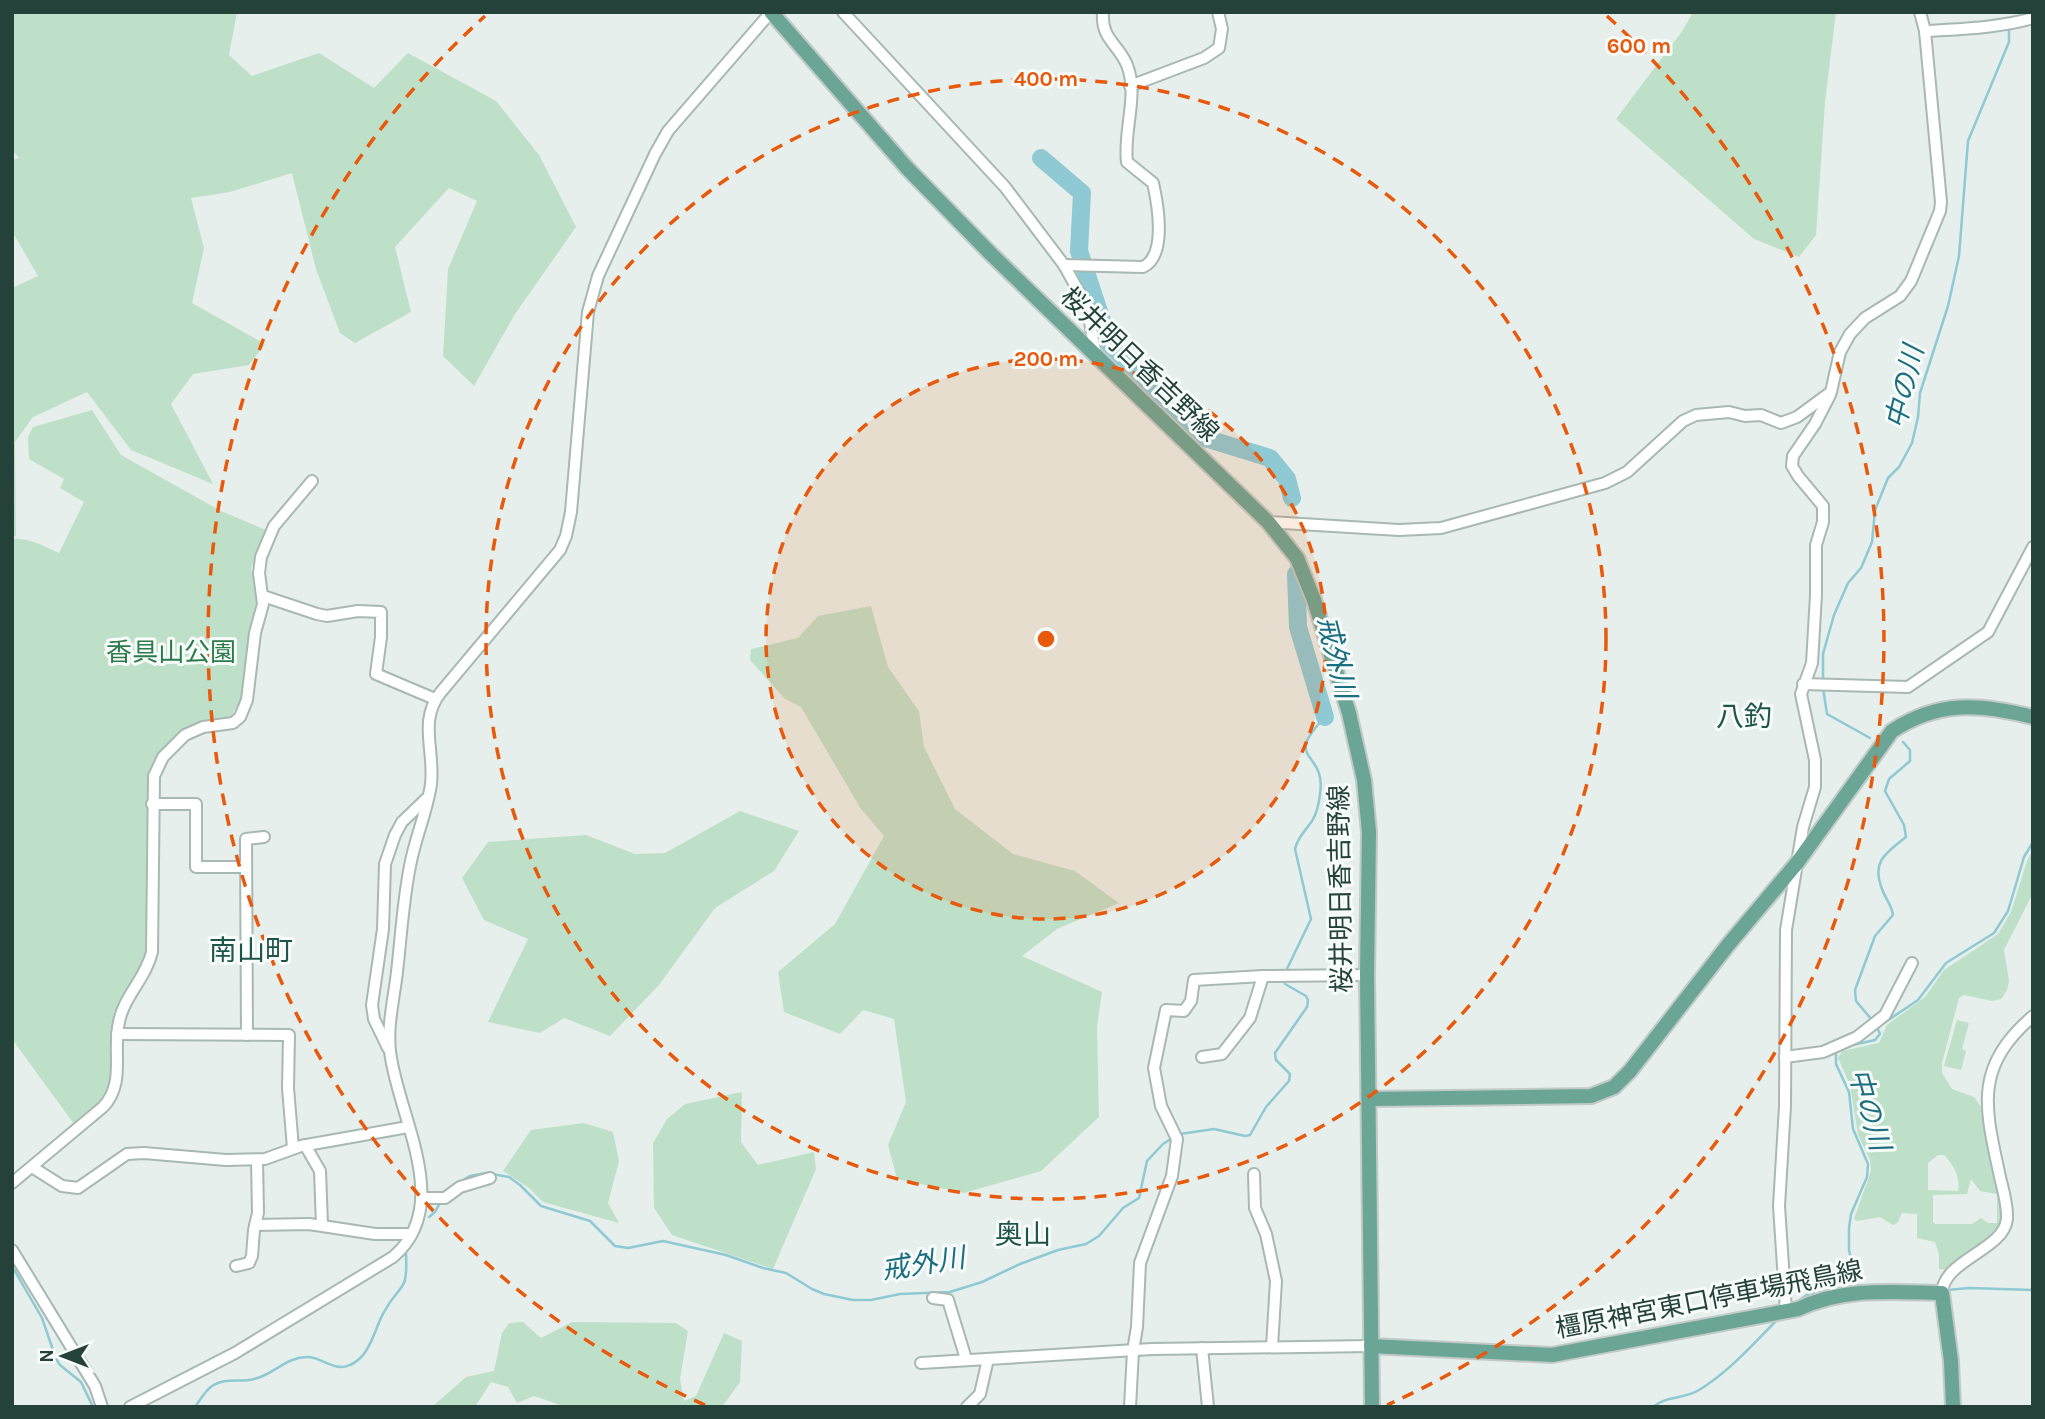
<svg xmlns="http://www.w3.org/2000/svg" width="2045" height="1419" viewBox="0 0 2045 1419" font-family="Karla,'Noto Sans JP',sans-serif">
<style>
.green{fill:#bfe0c8;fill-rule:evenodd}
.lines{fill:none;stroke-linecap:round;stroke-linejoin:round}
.stream{stroke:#8ec9d4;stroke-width:2.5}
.river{stroke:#8ec9d4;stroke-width:18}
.minor-casing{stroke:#a8b8b2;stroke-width:14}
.major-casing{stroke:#c2cac8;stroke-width:18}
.minor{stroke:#fff;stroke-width:10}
.major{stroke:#6aa596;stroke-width:14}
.ring{fill:none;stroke:#e8590c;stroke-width:3.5;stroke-dasharray:12 9}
.labels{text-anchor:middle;stroke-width:6;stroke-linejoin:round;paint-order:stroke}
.street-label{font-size:26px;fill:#24423a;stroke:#f7fbf9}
.park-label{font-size:26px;fill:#2d7a4b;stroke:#f7fbf9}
.water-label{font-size:28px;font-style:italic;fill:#1c6f80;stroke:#f7fbf9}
.neighbourhood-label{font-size:28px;fill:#1f5548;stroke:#f7fbf9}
.centre{fill:#e8590c;stroke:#f7fbf9;stroke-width:3.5}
.ring-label{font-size:21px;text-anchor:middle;font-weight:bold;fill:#e8590c;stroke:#f7fbf9;stroke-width:6;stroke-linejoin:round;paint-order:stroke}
</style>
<rect width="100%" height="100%" fill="#e6efeb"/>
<g class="green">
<polygon points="12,12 237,12 229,55 252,76 319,53 374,88 408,53 496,101 539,155 576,227 515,314 474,386 443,356 448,269 477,201 449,188 395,247 411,312 355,343 340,333 316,269 292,173 230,192 191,198 204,248 192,303 265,344 249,365 193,374 171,404 213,484 131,450 87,392 33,417 15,442 16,536 12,537 12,288 38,276 12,231 12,160 19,158 12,150"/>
<polygon points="1693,12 1836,12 1825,102 1816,235 1799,257 1754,239 1616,119 1683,30"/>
<path d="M92,410L121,455L221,511L266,530L251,568L259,606L244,695L230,718L191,725L168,743L156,760L147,804L148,937L145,959L114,1017L113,1046L114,1084L105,1100L74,1124L12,1039V539C29,537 45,547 59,553L84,502L60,488L64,479L29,459L28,437L33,427Z"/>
<polygon points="871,606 888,667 919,711 924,747 955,809 1013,854 1075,871 1119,903 1057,929 1022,956 1102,992 1097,1026 1099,1117 1041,1171 964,1193 897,1179 888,1145 906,1102 894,1019 863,1010 840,1034 784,1012 778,972 835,924 884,836 861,809 801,707 785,699 750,660 751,649 798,638 818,616"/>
<polygon points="740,811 799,831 774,871 715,908 659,985 610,1036 564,1018 540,1033 488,1022 528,939 484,920 462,878 488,842 586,835 635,854 665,853"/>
<path d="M2033,849V893L2004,950L2009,981L2007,990L2001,999L1992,1001L1964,995L1959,998L1942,1063V1073L1952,1089L1974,1097L1981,1107L1999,1185L2000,1207L2004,1217L1998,1231L1949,1270L1939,1269V1254L1935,1242L1917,1238V1214L1902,1213L1898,1222L1893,1225L1880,1217L1857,1221L1854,1219L1871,1171L1870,1160L1858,1135L1850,1085L1838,1058L1842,1051L1879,1043L1887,1025L1925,997L1944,970L1998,934L2011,912L2027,861ZM1938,1155H1944C1953,1164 1961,1178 1958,1191L1928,1190V1163ZM1971,1179L1980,1191L1997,1194V1223H1988L1981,1218L1972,1224H1935L1933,1222V1195L1967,1194Z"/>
<polygon points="1957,1020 1969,1023 1962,1049 1966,1051 1961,1070 1944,1066"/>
<polygon points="742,1092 741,1142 758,1165 814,1152 816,1169 773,1269 672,1235 654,1208 653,1143 667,1119 685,1104"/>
<polygon points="584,1123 613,1132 619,1161 608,1203 619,1223 543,1202 529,1188 503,1171 531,1130"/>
<polygon points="523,1322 541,1338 572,1322 676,1323 688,1331 680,1379 684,1401 696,1396 724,1333 742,1341 740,1382 722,1407 566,1407 534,1396 517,1403 508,1387 491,1382 475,1407 432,1407 466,1377 494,1371 502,1333 509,1323"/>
</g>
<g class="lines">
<g class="stream">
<polyline points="1823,682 1823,654 1834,615 1848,583 1861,568 1872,542 1875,510 1888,478 1899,467 1912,443 1918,417 1920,393 1948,306 1959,256 1968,141 2009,42 2009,26"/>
<polyline points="1823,688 1827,714 1870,738"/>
<path d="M1285,973L1311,919L1295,849C1297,838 1306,830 1312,821C1317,813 1319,803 1320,794C1327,749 1281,763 1325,717"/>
<path d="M1872,1020L1856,1001L1855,990L1875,936L1893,915C1892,906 1885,898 1882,889C1871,861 1886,853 1906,837L1904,825L1885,791L1889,779L1910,761V750L1903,742"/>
<polyline points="1878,1027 1918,1000 1946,963 1994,933 2008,911 2024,857 2033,842"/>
<polyline points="1848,1046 1875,1040 1880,1034 1876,1025"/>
<polyline points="1836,1051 1836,1064 1849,1092 1853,1129 1868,1164 1867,1177 1851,1214 1849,1228 1849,1250 1857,1285 1846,1288"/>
<polyline points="1180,1134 1214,1129 1245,1136 1250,1135 1266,1107 1289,1081 1290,1074 1276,1060 1275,1053 1307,1007 1308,1000 1306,996 1285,984 1284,979"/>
<polyline points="458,1183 470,1176 486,1173 509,1177 520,1185 541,1206 590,1221 615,1246 628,1248 663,1241 726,1255 763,1268 786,1273 812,1289 824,1294 853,1300 871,1300 900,1294 950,1292 982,1282 1020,1264 1058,1250 1086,1244 1099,1236 1123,1208 1139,1198 1147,1161 1163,1144 1174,1137"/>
<polyline points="429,1217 435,1212 440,1203"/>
<polyline points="12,1266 42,1318 56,1359 60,1365 81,1382 93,1407"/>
<polyline points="1947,1290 1969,1288 2033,1290"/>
<polyline points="1797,1302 1808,1294 1829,1291"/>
<path d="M195,1407C200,1400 205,1391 212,1386C225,1377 240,1383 254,1379C274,1375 286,1356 309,1357C322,1358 336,1372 350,1365C371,1356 374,1329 384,1312C400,1282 408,1295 406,1254"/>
<path d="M1653,1407C1665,1396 1685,1399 1699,1390C1729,1372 1753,1344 1777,1320"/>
</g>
<g class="river">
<polyline points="1041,158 1082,193 1079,251 1110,345 1169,411 1208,439 1270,458 1287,479 1292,498"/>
<polyline points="1296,574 1298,627 1325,717"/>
</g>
<g class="minor-casing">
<g id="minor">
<polyline points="843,12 1005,187 1064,265 1079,292 1089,316 1096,357"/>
<path d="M1925,31C1961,29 1998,28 2033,18"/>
<polyline points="1130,86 1204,58 1219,48 1222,29 1218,12"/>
<path d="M1064,265L1143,267C1167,256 1158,205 1153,183L1127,162C1123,131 1139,95 1127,65C1118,43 1101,40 1103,12"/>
<polyline points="1268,522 1399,530 1441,528 1605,483 1627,472 1683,421 1696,415 1729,412 1745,416 1761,415 1781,423 1797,417 1831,392 1840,352 1850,334 1865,318 1900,296 1911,281 1940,211 1941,202 1925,31 1920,12"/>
<polyline points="263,596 317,614 327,616 358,611 381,612 381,637 376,674 435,699"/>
<polyline points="1803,684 1908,687 1988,632 2033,547"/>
<polyline points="152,804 196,804 196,867 246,867"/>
<polyline points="117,1034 289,1035 288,1088 293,1148"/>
<polyline points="247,1035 246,839 264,837"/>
<polyline points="388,1048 374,1019 372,1005 383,929 385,864 395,835 402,822 426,799"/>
<polyline points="1202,1057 1222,1054 1250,1018 1263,976"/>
<polyline points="1785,1057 1823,1052 1857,1037 1885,1015 1912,963"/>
<polyline points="305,1145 320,1171 322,1225"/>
<polyline points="32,1167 62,1186 78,1188 127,1154 144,1153 226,1160 265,1159 301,1146 408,1127"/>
<polyline points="1254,1174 1255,1208 1266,1234 1276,1281 1272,1347"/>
<path d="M12,1183L103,1107C126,1083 112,1051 119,1022C124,996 146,978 152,952L154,776L163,757L185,735L203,727L233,723L240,717L247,700L255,633L263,604L259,573L261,557L274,526L312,481"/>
<polyline points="422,1198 445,1198 460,1187 490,1178"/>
<polyline points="255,1225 309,1224 375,1234 411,1234"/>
<polyline points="12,1250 95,1386 102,1407"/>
<polyline points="236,1266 249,1263 252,1256 254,1230 258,1213 257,1160"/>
<path d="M1942,1293C1943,1260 2004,1250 2007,1219C2008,1206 2003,1190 2000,1177C1985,1107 1973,1068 2033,1016"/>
<polyline points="933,1298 948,1300 966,1359"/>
<polyline points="1786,1311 1779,1206 1785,1106 1786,930 1803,827 1815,787 1815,760 1801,694 1812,663 1816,595 1816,545 1823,522 1823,506 1798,476 1792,466 1793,456 1815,424 1830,395"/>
<polyline points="1202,1348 1208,1407"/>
<polyline points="921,1363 1152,1349 1371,1346"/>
<path d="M130,1407L235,1353L393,1257C455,1205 397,1115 390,1051C387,1026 394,998 397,972C401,937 403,901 410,866C415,838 427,812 431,784C435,751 418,720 441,692L560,550L566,536L571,512L588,312L598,276L655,154L668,131L771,12"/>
<polyline points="967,1407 980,1394 988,1359"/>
<polyline points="1130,1407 1133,1351 1137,1327 1140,1263 1172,1176 1177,1139 1161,1106 1154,1068 1166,1010 1184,1011 1191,1001 1194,980 1263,976 1367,975"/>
</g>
</g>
<g class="major-casing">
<g id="major">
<polyline points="771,12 907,168 991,254 1268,522 1297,558 1314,600 1349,713 1364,780 1369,832 1367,975 1372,1407"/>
<path d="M1369,1099L1591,1096L1614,1087L1630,1071L1728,945L1797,863L1892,731C1939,700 1980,704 2033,717"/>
<path d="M1371,1346L1552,1355L1798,1309C1844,1287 1893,1292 1942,1293L1951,1361L1953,1407"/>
</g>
</g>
<use href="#minor" class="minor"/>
<use href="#major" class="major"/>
</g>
<circle cx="1046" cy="639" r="280" fill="#e8590c" fill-opacity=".12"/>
<g class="ring">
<circle cx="1046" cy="639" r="280"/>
<circle cx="1046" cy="639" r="560"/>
<path d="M705 1405A839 839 0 0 1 485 16M1607 16A839 839 0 0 1 1387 1405"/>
</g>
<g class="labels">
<g class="street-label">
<text transform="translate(1140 364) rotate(44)" y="9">桜井明日香吉野線</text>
<text transform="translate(1340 889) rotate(-91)" y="9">桜井明日香吉野線</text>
<text transform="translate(1709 1299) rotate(-11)" y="9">橿原神宮東口停車場飛鳥線</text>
</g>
<g class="park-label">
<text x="171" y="661">香具山公園</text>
</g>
<g class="water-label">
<text transform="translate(1904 387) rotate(-77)" y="10">中の川</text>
<text transform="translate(1337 657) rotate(76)" y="10">戒外川</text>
<text transform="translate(1870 1109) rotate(74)" y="10">中の川</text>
<text transform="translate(923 1263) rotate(-9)" y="10">戒外川</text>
</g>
<g class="neighbourhood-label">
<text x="1744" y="726">八釣</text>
<text x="251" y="960">南山町</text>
<text x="1023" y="1244">奥山</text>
</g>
</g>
<circle cx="1046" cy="639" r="10" class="centre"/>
<g class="ring-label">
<text x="1639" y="53">600 m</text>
<text x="1046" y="86">400 m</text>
<text x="1046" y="366">200 m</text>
</g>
<rect width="2045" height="1419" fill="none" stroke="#24423a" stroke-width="28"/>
<g transform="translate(63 1356) rotate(270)" stroke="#f7fbf9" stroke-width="5" paint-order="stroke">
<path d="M0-5L12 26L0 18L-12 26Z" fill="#24423a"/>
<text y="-10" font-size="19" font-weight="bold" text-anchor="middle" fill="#24423a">N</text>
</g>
</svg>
